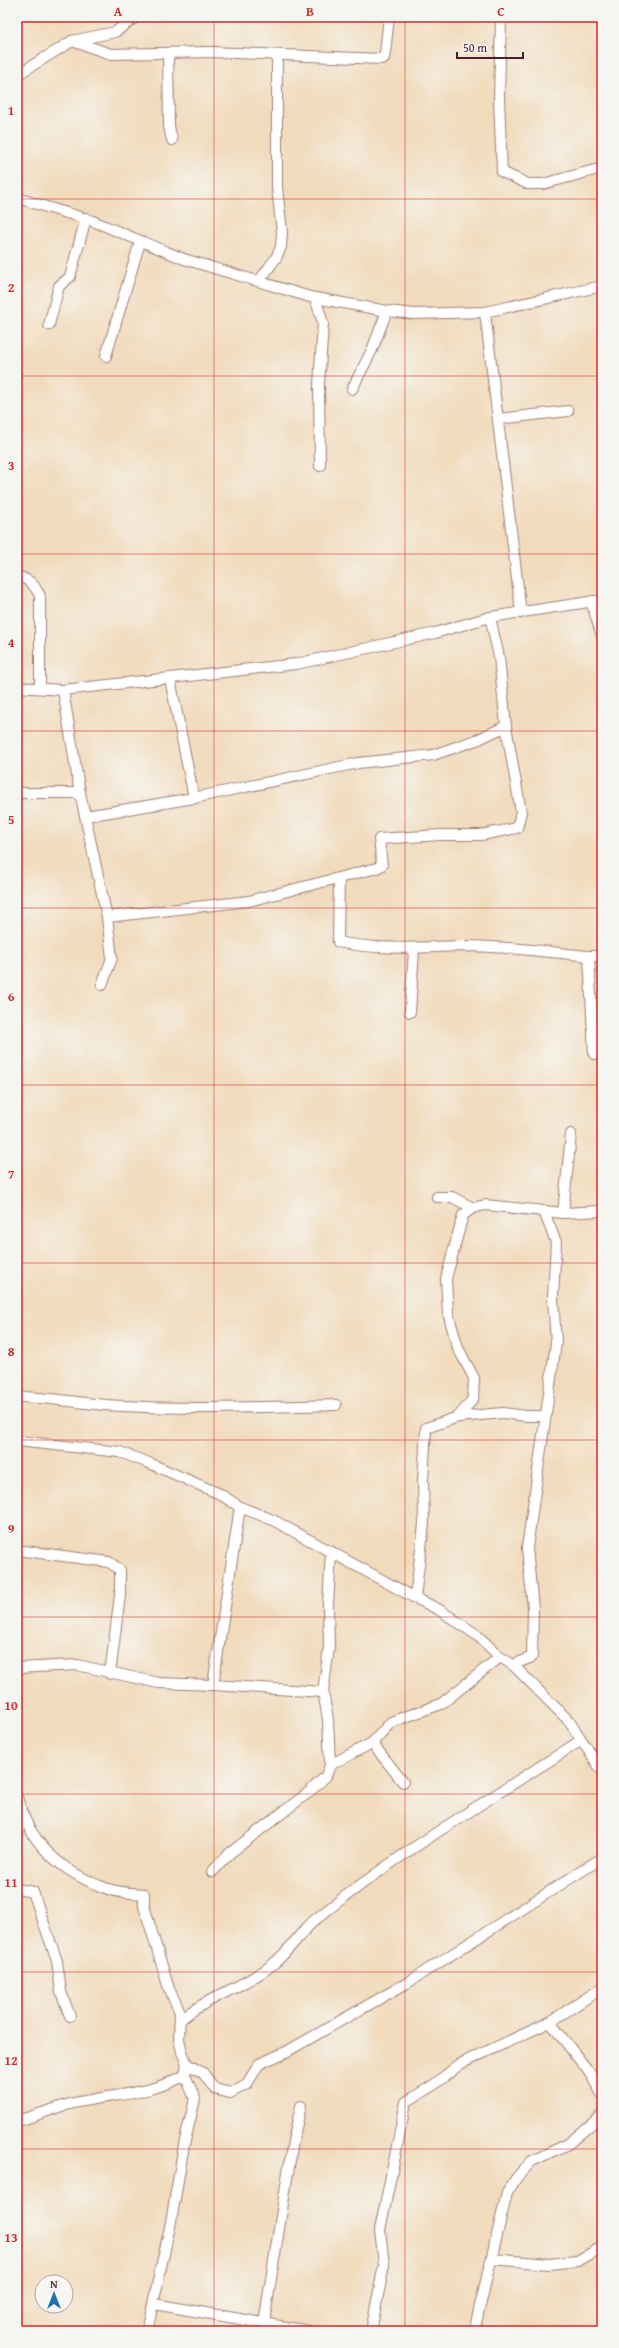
<svg xmlns="http://www.w3.org/2000/svg" width="619" height="2348" viewBox="0 0 619 2348" font-family="'Gentium Book Plus',serif">
<style>
.lines{fill:none;stroke-linecap:round;stroke-linejoin:round}
.minor-casing{stroke:#9e7d74;stroke-width:12}
.minor{stroke:#fff;stroke-width:10}
.grid{fill:none;stroke:#d62828;stroke-width:1;stroke-opacity:0.55}
.neatline{fill:none;stroke:#d62828;stroke-width:1.5}
.grid-label{font-size:13px;text-anchor:middle;font-weight:bold;fill:#d62828}
</style>
<rect width="100%" height="100%" fill="#f6f6f2"/>
<filter id="ink" filterUnits="userSpaceOnUse"><feTurbulence type="fractalNoise" baseFrequency=".025" numOctaves="2"/><feDisplacementMap in="SourceGraphic" scale="8" xChannelSelector="R" yChannelSelector="G"/><feConvolveMatrix kernelMatrix="1 2 1 2 8 2 1 2 1" color-interpolation-filters="sRGB"/></filter>
<filter id="wash" filterUnits="userSpaceOnUse"><feTurbulence type="fractalNoise" baseFrequency=".012" numOctaves="4" result="noise"/><feDisplacementMap in="SourceGraphic" scale="16" xChannelSelector="R" yChannelSelector="G"/><feGaussianBlur stdDeviation="0.9" result="paint"/><feColorMatrix in="noise" values="0 0 0 0 0 0 0 0 0 0 0 0 0 0 0 0 0 1.4 0 .05"/><feComposite in="paint" operator="in"/></filter>
<g filter="url(#wash)">
<rect width="100%" height="100%" fill="#f1dbbc"/>
</g>
<g filter="url(#ink)">
<g class="lines">
<g class="minor-casing">
<g id="minor">
<polyline points="501,17 499,99 502,172 528,184 543,184 602,168"/>
<polyline points="72,41 111,54 210,52 381,59 384,58 385,53 389,17"/>
<polyline points="168,53 169,126 172,140"/>
<polyline points="17,75 72,41 115,32 136,17"/>
<polyline points="17,198 93,221 184,259 310,297 387,311 414,314 485,312 602,286"/>
<polyline points="259,281 276,258 281,247 282,232 277,188 277,56"/>
<polyline points="315,298 323,323 319,385 320,466"/>
<polyline points="485,312 521,613"/>
<polyline points="49,325 59,286 70,277 86,218"/>
<polyline points="106,356 140,242"/>
<polyline points="352,389 372,350 387,311"/>
<polyline points="498,419 568,411"/>
<path d="M17,576C30,580 34,584 40,596V687"/>
<polyline points="591,601 602,636"/>
<polyline points="170,679 194,798"/>
<polyline points="17,687 63,690 80,793 107,917 112,958 102,985"/>
<polyline points="63,690 296,664 435,633 490,617 602,600"/>
<polyline points="17,793 80,793"/>
<polyline points="86,816 194,798 358,763 433,755 479,739 506,726 499,657 490,617"/>
<path d="M339,878L338,942C381,951 422,947 465,946C506,946 549,952 589,956L594,1054"/>
<polyline points="107,917 249,901 377,868 382,865 379,839 440,835 481,835 517,828 521,812 506,726"/>
<polyline points="589,956 602,956"/>
<polyline points="410,1012 414,949"/>
<polyline points="437,1197 452,1197 473,1208"/>
<polyline points="563,1213 571,1134"/>
<path d="M17,1397C54,1397 86,1405 123,1406C194,1410 265,1407 336,1405"/>
<polyline points="458,1417 503,1413 526,1416 545,1416"/>
<polyline points="17,1441 120,1452 149,1463 220,1494 240,1507 273,1520 415,1598 438,1609 477,1635 500,1657 513,1665 569,1721 602,1771"/>
<polyline points="240,1507 213,1685 323,1692"/>
<polyline points="17,1550 109,1562 120,1570 120,1595 110,1674"/>
<polyline points="415,1598 424,1524 423,1481 426,1428 458,1417 473,1399 474,1378 458,1348 448,1313 446,1279 463,1215 473,1208 485,1205 563,1213 602,1211"/>
<polyline points="513,1665 532,1657 533,1608 527,1548 556,1343 553,1297 556,1242 544,1212"/>
<polyline points="17,1668 77,1665 159,1683 213,1685"/>
<polyline points="372,1743 403,1782"/>
<polyline points="330,1765 372,1743 391,1722 441,1704 500,1657"/>
<path d="M17,1797C29,1844 63,1873 108,1889C119,1893 133,1893 144,1894V1906L169,1989L180,2012L179,2039L182,2052L187,2064L185,2075L195,2099L184,2145L171,2222L147,2331"/>
<polyline points="17,1836 22,1815"/>
<polyline points="212,1872 230,1853 309,1792 326,1776 330,1765 328,1719 323,1692 329,1648 328,1606 331,1551"/>
<polyline points="17,1889 33,1892 57,1961 61,1992 70,2016"/>
<path d="M181,2019C208,1997 244,1987 272,1965C289,1952 300,1932 316,1919C399,1852 491,1799 580,1741"/>
<polyline points="550,2022 589,2072 602,2094"/>
<polyline points="187,2064 203,2073 215,2089 230,2093 247,2084 259,2064 286,2052 407,1983 602,1858"/>
<path d="M17,2121C35,2116 52,2109 70,2104C109,2094 149,2096 185,2075"/>
<polyline points="492,2259 549,2264 577,2261 602,2247"/>
<polyline points="154,2304 309,2331"/>
<polyline points="264,2323 293,2141 301,2106"/>
<polyline points="371,2331 384,2265 380,2230 406,2102 435,2084 460,2064 550,2022 602,1988"/>
<polyline points="474,2331 507,2193 517,2177 532,2161 568,2144 602,2115"/>
</g>
</g>
<use href="#minor" class="minor"/>
</g>
</g>
<path class="grid" d="M214,17V2331M405,17V2331M17,199H602M17,376H602M17,554H602M17,731H602M17,908H602M17,1085H602M17,1263H602M17,1440H602M17,1617H602M17,1794H602M17,1972H602M17,2149H602"/>
<rect width="619" height="2348" fill="none" stroke="#f6f6f2" stroke-width="44"/>
<g transform="translate(54 2294)"><circle r="19" fill="#f6f6f2" stroke="#b1a0a2"/>
<path d="M0-3L7 15L0 10L-7 15Z" fill="#1f6fb2"/>
<text y="-6" font-size="11" font-weight="bold" text-anchor="middle" fill="#4a1f2b">N</text>
</g>
<path d="M457 52v6h66v-6" fill="none" stroke="#4a1f2b" stroke-width="2"/>
<text x="463" y="52" font-size="12" fill="#4a1f2b" stroke="#f6f6f2" stroke-width="3" paint-order="stroke">50 m</text>
<rect x="22" y="22" width="575" height="2304" class="neatline"/>
<g class="grid-label">
<text x="118" y="16">A</text>
<text x="310" y="16">B</text>
<text x="501" y="16">C</text>
<text x="11" y="115">1</text>
<text x="11" y="292">2</text>
<text x="11" y="470">3</text>
<text x="11" y="647">4</text>
<text x="11" y="824">5</text>
<text x="11" y="1001">6</text>
<text x="11" y="1179">7</text>
<text x="11" y="1356">8</text>
<text x="11" y="1533">9</text>
<text x="11" y="1710">10</text>
<text x="11" y="1887">11</text>
<text x="11" y="2065">12</text>
<text x="11" y="2242">13</text>
</g>
</svg>
